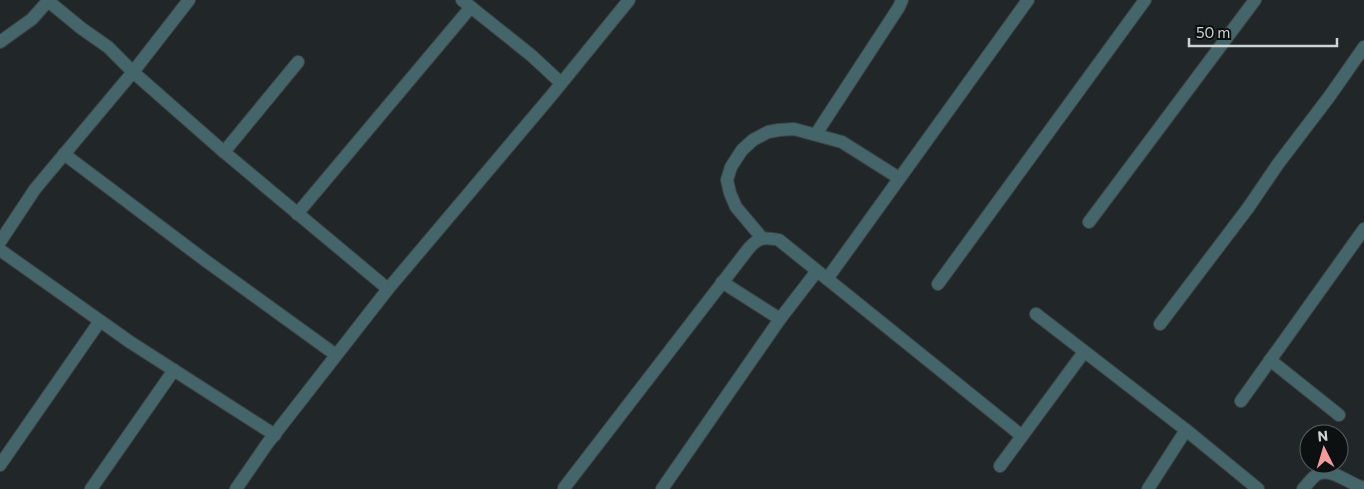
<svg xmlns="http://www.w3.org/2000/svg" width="1364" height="489" viewBox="0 0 1364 489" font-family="Commissioner,sans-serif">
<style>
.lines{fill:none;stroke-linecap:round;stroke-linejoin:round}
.street-casing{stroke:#3d4344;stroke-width:14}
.street{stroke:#44666b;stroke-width:12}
</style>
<rect width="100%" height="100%" fill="#212728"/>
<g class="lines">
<g class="street-casing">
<g id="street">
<polyline points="47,0 81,28 108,47 133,72 224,152 388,289"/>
<polyline points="462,0 532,56 561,83"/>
<polyline points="0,42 32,19 48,1"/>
<polyline points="816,134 899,7 902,0"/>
<polyline points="224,152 298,62"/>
<polyline points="64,154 206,261 336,355"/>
<polyline points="297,214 471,7"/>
<polyline points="1089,222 1255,0"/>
<polyline points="762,238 736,207 730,193 727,180 731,167 742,150 753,140 768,132 779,130 794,129 842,142 899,178"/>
<polyline points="0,242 35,189 133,72 189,0"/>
<polyline points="0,250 130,342 275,435"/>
<polyline points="827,279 1028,0"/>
<polyline points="722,282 780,319"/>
<polyline points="938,284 1145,0"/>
<polyline points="1036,314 1186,430 1258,489"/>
<polyline points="1160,324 1248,208 1278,164 1329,97 1364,47"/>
<polyline points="1270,360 1339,415"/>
<polyline points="1241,401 1364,229"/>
<polyline points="0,465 100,321"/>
<polyline points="1000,466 1084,352"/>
<path d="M564,488L749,248C759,237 765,237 779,240L1022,436"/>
<polyline points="91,489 174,370"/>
<polyline points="236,489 267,444 388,289 551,96 629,0"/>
<polyline points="662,489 780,319 817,271"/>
<polyline points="1148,489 1186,430"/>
<path d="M1303,489C1308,484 1312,477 1318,474C1331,467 1351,485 1364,488"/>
</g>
</g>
<use href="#street" class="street"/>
</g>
<g transform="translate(1324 449) rotate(355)"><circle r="24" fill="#0d1010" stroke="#5b5e5e"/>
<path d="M0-4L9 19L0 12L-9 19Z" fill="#f59b9e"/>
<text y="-8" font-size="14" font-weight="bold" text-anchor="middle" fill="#cfd3d4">N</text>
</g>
<path d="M1189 38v8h148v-8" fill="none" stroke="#cfd3d4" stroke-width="2.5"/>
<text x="1196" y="38" font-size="15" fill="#cfd3d4" stroke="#0d1010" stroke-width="4" paint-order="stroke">50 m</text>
</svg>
